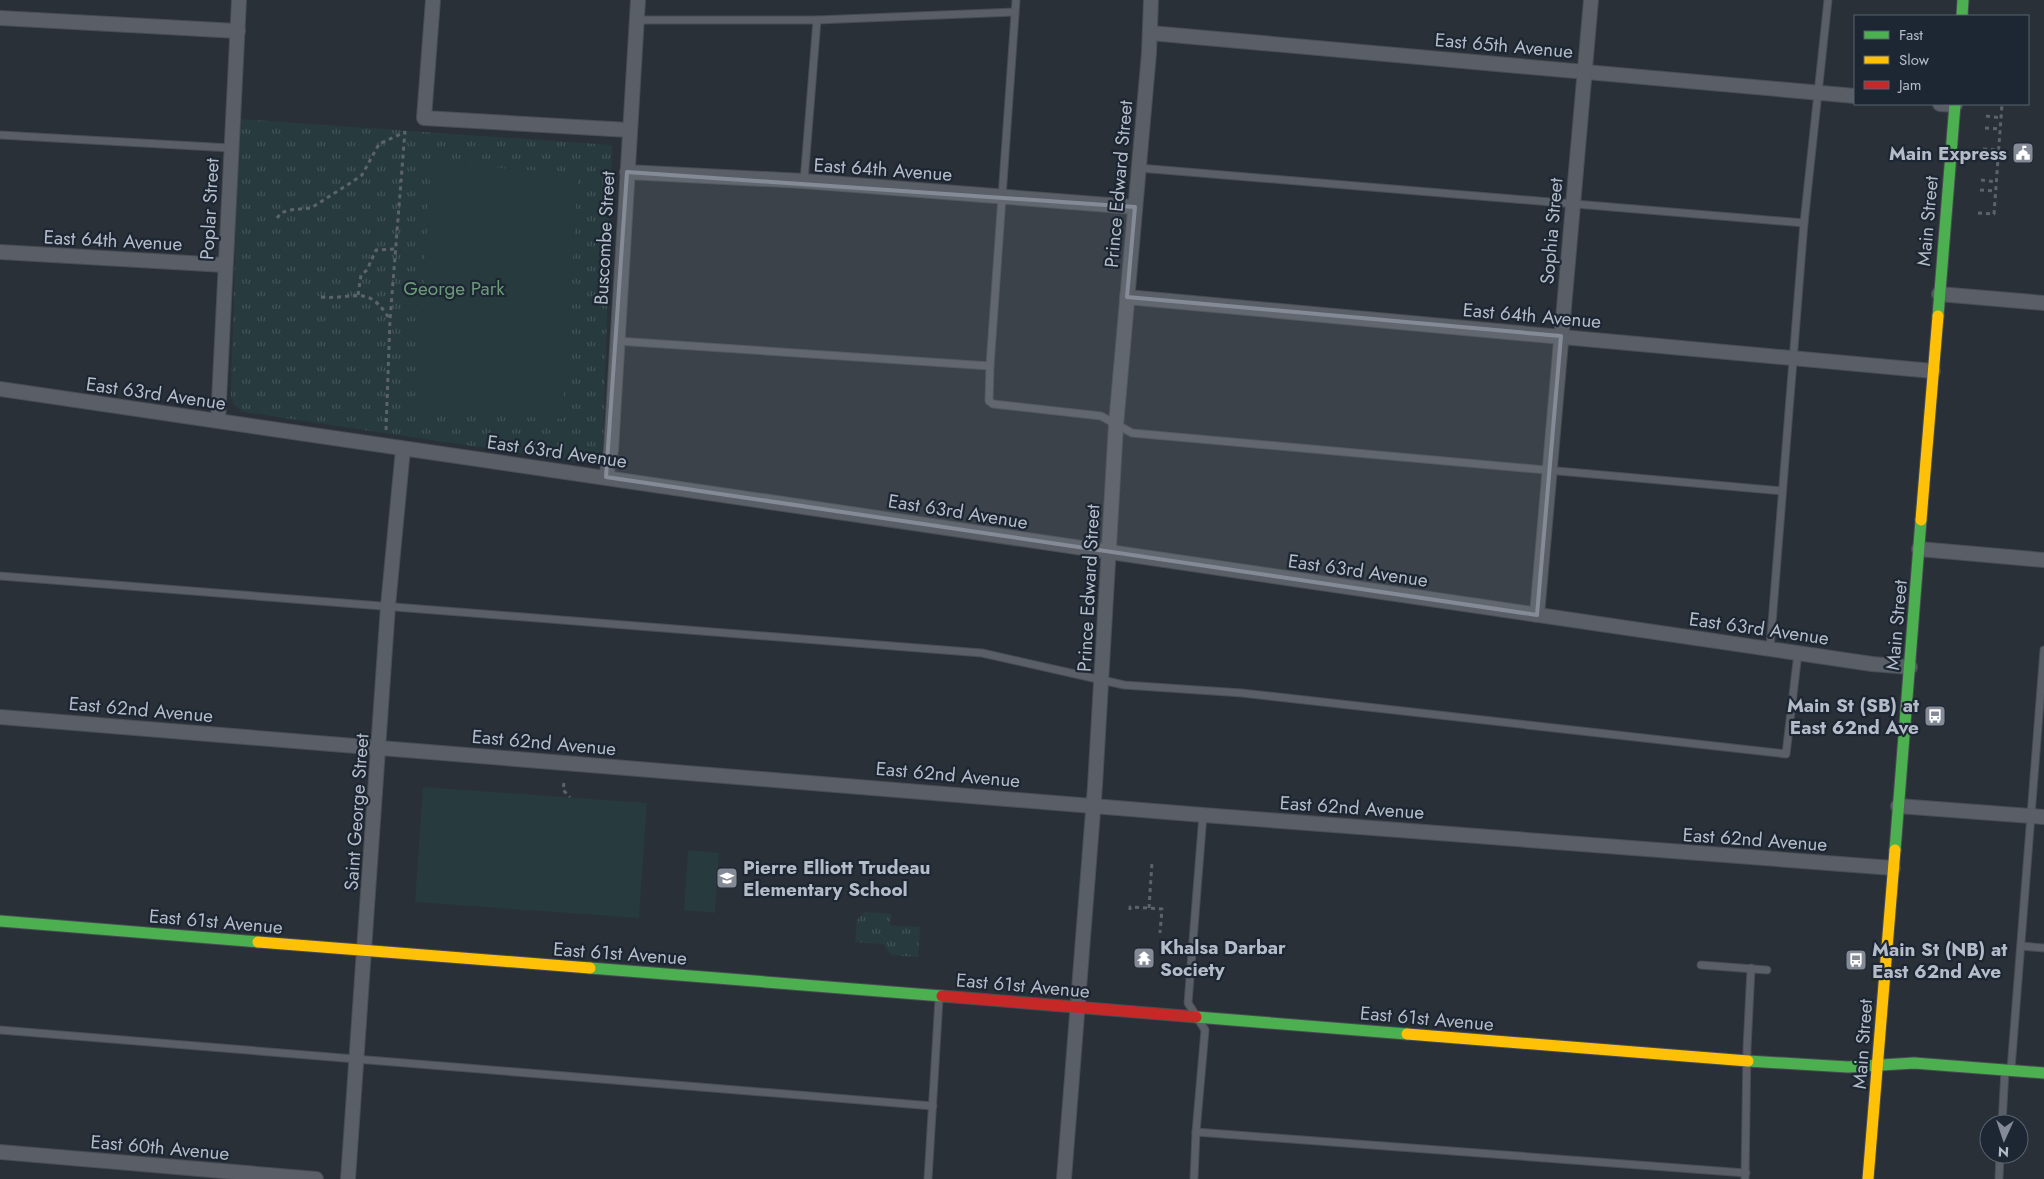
<svg xmlns="http://www.w3.org/2000/svg" width="2044" height="1179" viewBox="0 0 2044 1179" font-family="Jost,sans-serif">
<style>
.park{fill:url(#park-tufts)}
.pitch{fill:#273a3e}
.lines{fill:none;stroke-linecap:round;stroke-linejoin:round}
.lane-casing{stroke:#484c53;stroke-width:9}
.street-casing{stroke:#484c53;stroke-width:16}
.fast-casing{stroke:#484c53;stroke-width:13}
.slow-casing{stroke:#484c53;stroke-width:13}
.jam-casing{stroke:#484c53;stroke-width:13}
.path{stroke:#5d636a;stroke-width:3;stroke-dasharray:4 4;stroke-linecap:butt}
.lane{stroke:#5a5e66;stroke-width:7}
.street{stroke:#5a5e66;stroke-width:14}
.fast{stroke:#4caf50;stroke-width:11}
.slow{stroke:#ffc107;stroke-width:11}
.jam{stroke:#c62828;stroke-width:11}
.marked{fill:#848b96;fill-opacity:0.2;stroke:#848b96;stroke-width:4;stroke-linejoin:round}
.labels{text-anchor:middle;stroke-width:4.5;stroke-linejoin:round;paint-order:stroke}
.street-label{font-size:19px;fill:#b4bcc9;stroke:#1d2633}
.poi-label{font-size:19px;font-weight:bold;fill:#b4bcc9;stroke:#1d2633;text-anchor:start}
.park-label{font-size:19px;fill:#6b9a76;stroke:#1d2633}
</style>
<defs>
<pattern id="park-tufts" width="24" height="20" patternUnits="userSpaceOnUse" patternTransform="scale(1.25)"><rect width="24" height="20" fill="#273a3e"/><path d="M3 7l-1-3M5 7V3M7 7l1-3M15 17l-1-3M17 17v-4M19 17l1-3" fill="none" stroke="#445559"/></pattern>
</defs>
<rect width="100%" height="100%" fill="#2a3038"/>
<g class="park">
<path d="M239,119L612,145L603,448C600,458 595,462 585,463L244,412L234,405L231,396Z"/>
<polygon points="865,912 891,914 890,925 920,927 918,957 891,955 883,944 855,942 857,920"/>
</g>
<g class="pitch">
<polygon points="431,164 578,173 562,419 416,409"/>
<polygon points="423,787 647,803 639,918 415,902"/>
<polygon points="688,850 719,853 715,913 684,910"/>
</g>
<g class="lines">
<g class="lane-casing">
<g id="lane">
<polyline points="1016,0 990,366 989,401 993,404 1101,416 1132,433 1782,491"/>
<polyline points="637,20 817,20 1015,12"/>
<polyline points="0,135 231,148"/>
<polyline points="1139,168 1804,223"/>
<polyline points="804,181 817,20"/>
<polyline points="617,341 990,366"/>
<polyline points="0,576 982,653 1124,685 1242,693 1786,754 1798,653"/>
<polyline points="1770,648 1804,223 1828,0"/>
<polyline points="2021,946 2044,948"/>
<polyline points="1701,965 1767,970"/>
<polyline points="0,1030 933,1106"/>
<polyline points="2011,1069 2044,650"/>
<polyline points="2002,1124 2005,1070"/>
<polyline points="1196,1132 1746,1173"/>
<polyline points="928,1179 939,999"/>
<polyline points="1194,1179 1196,1132 1205,1030 1188,1003 1203,815"/>
<polyline points="1745,1179 1747,1049 1751,968"/>
<polyline points="1999,1179 2000,1154"/>
</g>
</g>
<g class="street-casing">
<g id="street">
<polyline points="433,0 424,118 629,130"/>
<polyline points="0,18 238,31"/>
<polyline points="1150,33 1855,96"/>
<polyline points="1940,104 1955,105"/>
<polyline points="627,172 804,181 1135,207"/>
<polyline points="0,252 224,265"/>
<polyline points="1939,294 2044,303"/>
<polyline points="1127,297 1933,371"/>
<polyline points="0,389 1872,664 1910,667"/>
<polyline points="218,421 239,0"/>
<polyline points="606,477 611,450 638,0"/>
<polyline points="1919,549 2044,560"/>
<polyline points="1537,615 1591,0"/>
<polyline points="0,717 1203,815 1893,868"/>
<polyline points="1898,806 2044,817"/>
<polyline points="0,1152 316,1179"/>
<polyline points="348,1179 388,606 403,449"/>
<polyline points="1064,1179 1095,786 1116,425 1149,53 1151,0"/>
</g>
</g>
<g class="fast-casing">
<g id="fast">
<polyline points="1962,16 1963,0"/>
<polyline points="1938,316 1955,104"/>
<polyline points="1895,850 1921,520"/>
<polyline points="0,921 258,942"/>
<polyline points="590,968 942,996"/>
<polyline points="1196,1017 1407,1034"/>
<polyline points="1748,1061 1848,1067 1914,1063 2044,1073"/>
</g>
</g>
<g class="slow-casing">
<g id="slow">
<polyline points="1921,520 1938,316"/>
<polyline points="258,942 590,968"/>
<polyline points="1407,1034 1748,1061"/>
<polyline points="1868,1179 1895,850"/>
</g>
</g>
<g class="jam-casing">
<polyline id="jam" points="942,996 1196,1017"/>
</g>
<g class="path">
<polyline points="1986,116 2001,118"/>
<polyline points="1985,128 2000,129"/>
<polyline points="1983,149 1999,150"/>
<polyline points="1982,158 1998,160"/>
<polyline points="1981,180 1996,182"/>
<polyline points="1980,190 1995,191"/>
<polyline points="1978,213 1994,214 2002,104"/>
<polyline points="277,218 281,213 289,210 311,208 352,182 362,175 379,144 405,132"/>
<polyline points="358,295 361,275 367,270 376,250 395,249"/>
<path d="M321,297C356,300 368,283 390,320"/>
<polyline points="386,430 390,320 405,131"/>
<polyline points="564,783 563,790 570,797"/>
<polyline points="1149,908 1152,862"/>
<polyline points="1130,910 1130,907 1162,909 1160,933"/>
</g>
<use href="#lane" class="lane"/>
<use href="#street" class="street"/>
<use href="#fast" class="fast"/>
<use href="#slow" class="slow"/>
<use href="#jam" class="jam"/>
</g>
<path class="marked" d="M627,172L1135,207L1127,297L1561,336L1537,615L606,477Z"/>
<defs>
<g id="civic-square" transform="scale(1.125)"><rect x="-9" y="-9" width="18" height="18" rx="4" fill="#848b96" stroke="#1d2633"/><path d="M-.6-6.5H3V-4.5H.6V-3L4-1V1h2V6H-6V1h2V-1L-.6-3ZM-1.2 2.5V6h2.4V2.5Z" fill="#fff"/></g>
<g id="bus-square" transform="scale(1.125)"><rect x="-9" y="-9" width="18" height="18" rx="4" fill="#848b96" stroke="#1d2633"/><path d="M-5-6H5V4H4V6H2V4H-2V6H-4V4H-5ZM-3.5-4V0h7V-4ZM-3.5 1.2v1.5H-2V1.2ZM2 1.2v1.5H3.5V1.2Z" fill="#fff"/></g>
<g id="school-square" transform="scale(1.125)"><rect x="-9" y="-9" width="18" height="18" rx="4" fill="#848b96" stroke="#1d2633"/><path d="M0-5L7-2L0 1L-7-2ZM-4 1L0 2.5L4 1V4Q0 6-4 4Z" fill="#fff"/></g>
<g id="temple-square" transform="scale(1.125)"><rect x="-9" y="-9" width="18" height="18" rx="4" fill="#848b96" stroke="#1d2633"/><path d="M0-6L5-2H3V0L6.5 2.5H4V6H1.5V3h-3V6H-4V2.5H-6.5L-3 0V-2H-5Z" fill="#fff"/></g>
</defs>
<g fill-rule="evenodd">
<use href="#civic-square" x="2023" y="153"/>
<use href="#bus-square" x="1935" y="716"/>
<use href="#school-square" x="727" y="878"/>
<use href="#temple-square" x="1144" y="958"/>
<use href="#bus-square" x="1856" y="960"/>
</g>
<g class="labels">
<g class="street-label">
<text transform="translate(1504 45) rotate(5)" y="7">East 65th Avenue</text>
<text transform="translate(883 169) rotate(4)" y="7">East 64th Avenue</text>
<text transform="translate(1118 184) rotate(-85)" y="7">Prince Edward Street</text>
<text transform="translate(209 209) rotate(-87)" y="7">Poplar Street</text>
<text transform="translate(1927 221) rotate(-85)" y="7">Main Street</text>
<text transform="translate(1551 231) rotate(-85)" y="7">Sophia Street</text>
<text transform="translate(604 238) rotate(-87)" y="7">Buscombe Street</text>
<text transform="translate(113 240) rotate(3)" y="7">East 64th Avenue</text>
<text transform="translate(1532 315) rotate(5)" y="7">East 64th Avenue</text>
<text transform="translate(156 393) rotate(8)" y="7">East 63rd Avenue</text>
<text transform="translate(557 451) rotate(8)" y="7">East 63rd Avenue</text>
<text transform="translate(958 511) rotate(9)" y="7">East 63rd Avenue</text>
<text transform="translate(1358 570) rotate(8)" y="7">East 63rd Avenue</text>
<text transform="translate(1088 588) rotate(-87)" y="7">Prince Edward Street</text>
<text transform="translate(1896 625) rotate(-85)" y="7">Main Street</text>
<text transform="translate(1759 628) rotate(8)" y="7">East 63rd Avenue</text>
<text transform="translate(141 709) rotate(5)" y="7">East 62nd Avenue</text>
<text transform="translate(544 742) rotate(5)" y="7">East 62nd Avenue</text>
<text transform="translate(948 774) rotate(5)" y="7">East 62nd Avenue</text>
<text transform="translate(1352 807) rotate(4)" y="7">East 62nd Avenue</text>
<text transform="translate(356 812) rotate(-86)" y="7">Saint George Street</text>
<text transform="translate(1755 839) rotate(4)" y="7">East 62nd Avenue</text>
<text transform="translate(216 921) rotate(5)" y="7">East 61st Avenue</text>
<text transform="translate(620 953) rotate(4)" y="7">East 61st Avenue</text>
<text transform="translate(1023 985) rotate(5)" y="7">East 61st Avenue</text>
<text transform="translate(1427 1018) rotate(5)" y="7">East 61st Avenue</text>
<text transform="translate(1862 1044) rotate(-86)" y="7">Main Street</text>
<text transform="translate(160 1147) rotate(5)" y="7">East 60th Avenue</text>
</g>
<g class="poi-label">
<text x="2007" y="160" text-anchor="end">Main Express</text>
<text x="1919" y="712" text-anchor="end">Main St (SB) at<tspan x="1919" dy="22">East 62nd Ave</tspan></text>
<text x="743" y="874">Pierre Elliott Trudeau<tspan x="743" dy="22">Elementary School</tspan></text>
<text x="1160" y="954">Khalsa Darbar<tspan x="1160" dy="22">Society</tspan></text>
<text x="1872" y="956">Main St (NB) at<tspan x="1872" dy="22">East 62nd Ave</tspan></text>
</g>
<g class="park-label">
<text x="454" y="295">George Park</text>
</g>
</g>
<rect x="1854" y="15" width="175" height="90" fill="#1d2633" stroke="#59626f"/>
<rect x="1864" y="31" width="25" height="8" fill="#4caf50" stroke="#59626f"/>
<text x="1899" y="40" font-size="15" fill="#b4bcc9">Fast</text>
<rect x="1864" y="56" width="25" height="8" fill="#ffc107" stroke="#59626f"/>
<text x="1899" y="65" font-size="15" fill="#b4bcc9">Slow</text>
<rect x="1864" y="81" width="25" height="8" fill="#c62828" stroke="#59626f"/>
<text x="1899" y="90" font-size="15" fill="#b4bcc9">Jam</text>
<g transform="translate(2004 1139) rotate(183)"><circle r="24" fill="#1d2633" stroke="#59626f"/>
<path d="M0-4L9 19L0 12L-9 19Z" fill="#848b96"/>
<text y="-8" font-size="14" font-weight="bold" text-anchor="middle" fill="#b4bcc9">N</text>
</g>
</svg>
